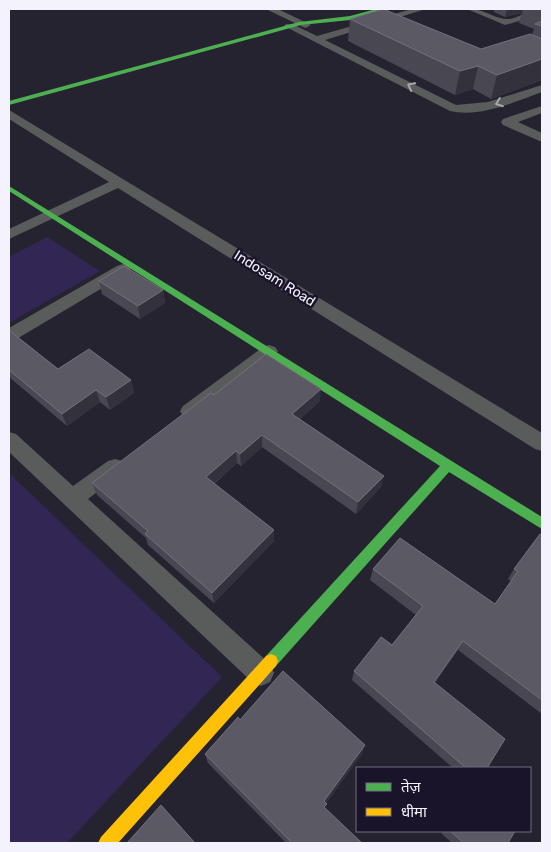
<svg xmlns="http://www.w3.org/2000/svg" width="551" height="852" viewBox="0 0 551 852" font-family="Rubik,'Noto Sans Devanagari',sans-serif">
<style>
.green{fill:#322654}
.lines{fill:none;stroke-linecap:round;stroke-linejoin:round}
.street{fill:#5a5b5b;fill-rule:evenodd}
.fast{fill:#4caf50;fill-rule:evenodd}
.slow{fill:#ffc107;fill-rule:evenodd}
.wall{fill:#494751}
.shaded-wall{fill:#33313c}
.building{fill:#5b5963;stroke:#73727c}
.oneway{stroke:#a7a7ac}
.labels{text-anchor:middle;stroke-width:5;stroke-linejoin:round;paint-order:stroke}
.street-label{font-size:14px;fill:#f4f3fd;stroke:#1a142b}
</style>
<rect width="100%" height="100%" fill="#262330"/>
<g class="green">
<polygon points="47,237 100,271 9,323 9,257"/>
<polygon points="9,473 222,677 67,843 9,843"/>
</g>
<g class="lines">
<g class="street">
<polygon points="266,9 278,9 311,25 306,28 303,27"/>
<path d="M412,9H426L325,40L456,105L488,102L542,85V92C514,102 480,118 450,111L284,26L286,24H292L317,36Z"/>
<path d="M467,9C483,8 491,17 505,19C521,20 522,7 542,17V24L529,18L505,25Z"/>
<polygon points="542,106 542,113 518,122 542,133 542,142 503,125 501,122 503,119"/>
<polygon points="9,110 542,433 542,451 535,449 118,188 9,239 9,229 109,182 9,119"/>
<polygon points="123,264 129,266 131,269 129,272 15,340 9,342 9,328 117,266"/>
<polygon points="269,345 275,347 278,351 275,355 197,416 190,418 183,416 180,411 183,406 263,347"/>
<polygon points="9,432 16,434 73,486 108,461 115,459 122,461 126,467 122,473 88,499 270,664 274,673 270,682 261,686 252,682 9,452"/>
</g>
<g class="fast">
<polygon points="376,9 384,9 350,20 301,25 9,105 9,101 299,22 350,16"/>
<polygon points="9,186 542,517 542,529 449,472 276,666 271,668 266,666 264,661 266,656 440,466 9,191"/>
</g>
<polygon class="slow" points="271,654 276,656 278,661 276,666 118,843 98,843 101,837 266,656"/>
</g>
<g class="wall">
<polygon points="494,9 542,9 542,80 491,99 473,89 455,95 348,41 350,19 481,49 532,35 534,29 519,23 522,13 505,17 494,12"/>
<polygon points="99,281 163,290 165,303 140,319 102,294"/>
<polygon points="9,332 58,369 131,380 134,393 110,410 100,402 67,426 9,377"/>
<polygon points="320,401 299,420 381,487 356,514 262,447 241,466 237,463 214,484 274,541 214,603 148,545 146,538 97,495 92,483"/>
<polygon points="542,535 542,714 458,650 435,683 487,768 453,768 352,680 354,671 392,645 416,615 370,580 373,569 495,604 511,581 508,579 514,569"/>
<polygon points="240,720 362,754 326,803 325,808 362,843 286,843 208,763 205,754"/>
<polygon points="443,831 515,831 508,843 452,843 441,833"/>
</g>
<g class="shaded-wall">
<polygon points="507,9 523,9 522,13 505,17"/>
<polygon points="542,59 542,80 491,99 497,75"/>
<polygon points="478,66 473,89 455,95 460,71"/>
<polygon points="163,290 165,303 140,319 138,306"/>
<polygon points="131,380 134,393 110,410 106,397"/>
<polygon points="321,389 320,401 291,427 292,414"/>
<polygon points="96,390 100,402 67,426 62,414"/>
<polygon points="262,435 262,447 241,466 240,454"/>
<polygon points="236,451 237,463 207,489 206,477"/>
<polygon points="384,476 381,487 356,514 358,502"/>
<polygon points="274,530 274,541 214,603 212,593"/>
<polygon points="463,641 458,650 429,691 434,682"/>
<polygon points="365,745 362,754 322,808 324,801"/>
</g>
<g class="building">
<polygon points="383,9 481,49 530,34 542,39 542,59 497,75 478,66 460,71 350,19"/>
<polygon points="542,21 542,26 535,24"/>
<polygon points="124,266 163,290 138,306 99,281"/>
<polygon points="10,331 58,369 89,349 131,380 106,397 96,390 62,414 9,370 9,332"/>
<polygon points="266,354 321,389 292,414 384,476 358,502 262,435 240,454 236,451 206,477 274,530 212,593 145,534 148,531 92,483 211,393 214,395"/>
<polygon points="540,534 542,535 542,700 463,641 434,682 505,739 487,768 466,768 354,671 381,637 392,645 423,606 373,569 400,538 495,604 518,571 514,569"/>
<polygon points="283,671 365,745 324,801 327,804 324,807 362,843 290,843 291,842 205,754 238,717 240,720"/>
<polygon points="161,805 195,843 127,843"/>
<polygon points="450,831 515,831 508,843 464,843"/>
</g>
<defs><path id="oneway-chevron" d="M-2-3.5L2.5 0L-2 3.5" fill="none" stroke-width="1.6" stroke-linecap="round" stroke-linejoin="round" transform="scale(1.25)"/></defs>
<g class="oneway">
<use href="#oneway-chevron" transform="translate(411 86) rotate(-153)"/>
<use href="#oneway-chevron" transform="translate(499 103) rotate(160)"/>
</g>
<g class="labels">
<g class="street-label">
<text transform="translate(275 278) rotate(32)" y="5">Indosam Road</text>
</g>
</g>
<rect width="551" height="852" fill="none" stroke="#f4f3fd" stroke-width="20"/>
<rect x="356" y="767" width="175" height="65" fill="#1a142b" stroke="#716d7f"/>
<rect x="366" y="783" width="25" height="8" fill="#4caf50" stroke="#716d7f"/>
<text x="401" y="792" font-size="15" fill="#f4f3fd">तेज़</text>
<rect x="366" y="808" width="25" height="8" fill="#ffc107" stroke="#716d7f"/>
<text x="401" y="817" font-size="15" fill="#f4f3fd">धीमा</text>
</svg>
